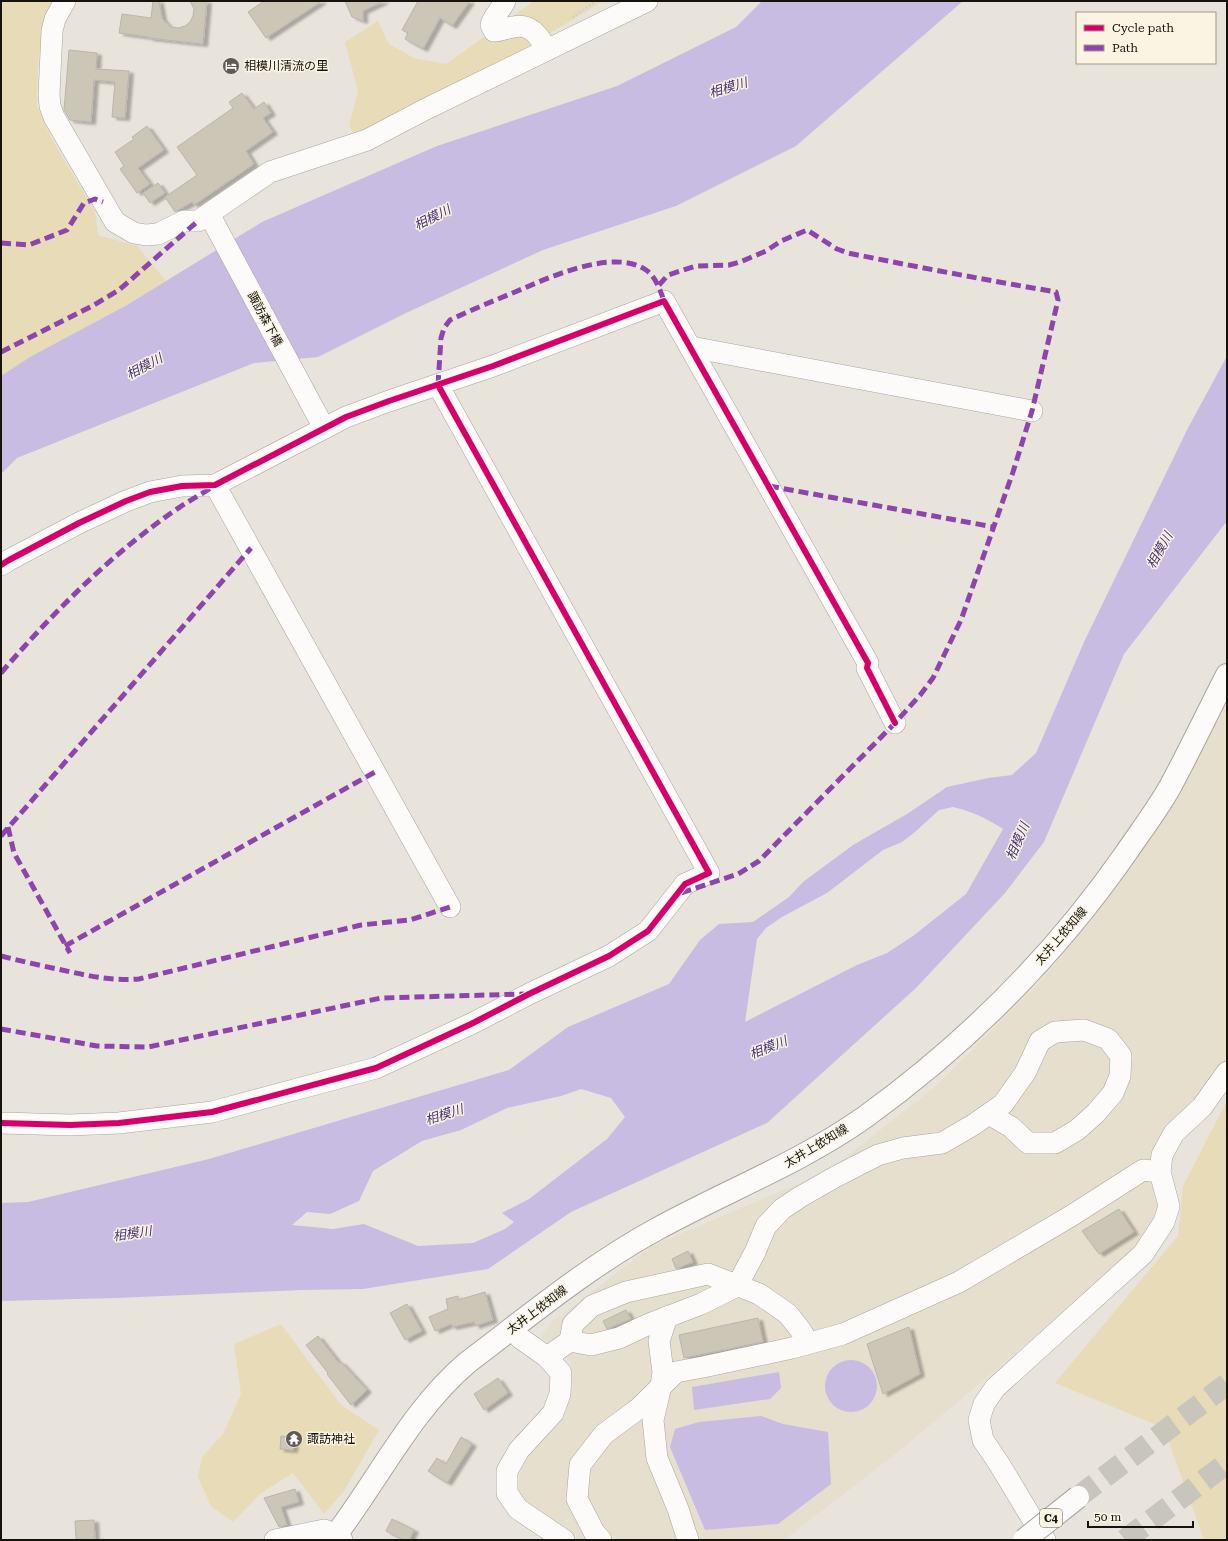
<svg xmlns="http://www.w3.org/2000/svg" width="1228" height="1541" viewBox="0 0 1228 1541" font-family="'Roboto Serif','Noto Sans JP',serif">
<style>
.built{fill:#e6dfcd}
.green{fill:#e8dbb7}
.water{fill:#c8bce3;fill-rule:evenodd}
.building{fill:#ccc6b7;stroke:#b9b5ae;filter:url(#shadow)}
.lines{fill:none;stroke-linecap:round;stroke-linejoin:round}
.highway-tunnel{stroke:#c8c5bc;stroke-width:22;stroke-dasharray:22 11;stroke-linecap:butt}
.minor-casing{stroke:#a8a59e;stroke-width:22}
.major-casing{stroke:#a8a59e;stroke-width:24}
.path{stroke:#d2d0cd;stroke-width:2.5;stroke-dasharray:2 2;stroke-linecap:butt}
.minor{stroke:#fcfbfa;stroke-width:21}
.major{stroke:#fcfbfa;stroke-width:22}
.highway-bridge-casing{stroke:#a8a59e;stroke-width:24;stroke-linecap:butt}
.highway-bridge{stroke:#fcfbfa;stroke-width:22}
.quiet{stroke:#8e44ad;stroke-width:5;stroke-dasharray:10 5;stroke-linecap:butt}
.cycleway-casing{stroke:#fbf4e2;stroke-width:8}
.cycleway{stroke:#d6006c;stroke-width:6}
.labels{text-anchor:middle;stroke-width:3;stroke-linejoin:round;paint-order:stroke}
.shield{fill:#fbf4e2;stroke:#5b564d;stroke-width:1}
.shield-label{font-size:11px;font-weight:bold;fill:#16130d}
.poi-label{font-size:12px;fill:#16130d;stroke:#fbf4e2;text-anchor:start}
.street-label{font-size:12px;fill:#16130d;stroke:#fbf4e2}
.water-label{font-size:13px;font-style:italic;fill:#493278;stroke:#fbf4e2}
</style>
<defs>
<filter id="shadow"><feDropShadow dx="4.5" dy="2.5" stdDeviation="1" flood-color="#0004"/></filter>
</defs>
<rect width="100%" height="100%" fill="#e8e4db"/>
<polygon class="built" points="1227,706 1227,1061 1212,1084 1169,1133 1161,1205 1154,1225 1123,1263 898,1452 784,1540 578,1540 535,1512 521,1496 518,1488 520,1472 531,1454 566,1411 573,1386 571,1362 555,1345 541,1337 552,1322 652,1246 828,1171 935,1087 1043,979 1148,843"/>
<g class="green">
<polygon points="1,1 58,1 43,27 38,64 37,105 49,134 95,212 98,235 137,246 166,281 127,305 30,357 1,376"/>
<polygon points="534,1 604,1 473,79 354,134 349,126 358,91 345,42 378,21 389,44 414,58 446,64"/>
<polygon points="1227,1101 1227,1540 1204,1540 1164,1428 1055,1383 1178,1236 1183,1186"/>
<polygon points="281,1324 341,1405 379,1430 344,1491 324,1514 293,1473 261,1493 233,1522 211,1506 198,1477 202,1457 223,1434 241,1394 234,1344"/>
</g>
<g class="water">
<polygon points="762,1 963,1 796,146 676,206 543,250 406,313 318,357 254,363 17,458 1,474 1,376 30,357 127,305 262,222 437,146 617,86 736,27"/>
<path d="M1227,356V521L1124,654L1044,842L1005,893L916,988L767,1123L571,1212L488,1269L363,1289L302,1290L116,1298L1,1301V1203L28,1202L209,1159L509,1070L568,1027L669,984L700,940L719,924L753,922L789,897L803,882L853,845L907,814L947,787L988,778L1012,775L1036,753L1084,642L1188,428ZM953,807C971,811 988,819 1003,829L966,894L913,936L887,953L857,965L745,1022L757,939L766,928L782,917L827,893L883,850L902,842L915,832L939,810ZM581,1089L611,1098L625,1117L607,1139L529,1199L502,1213L514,1222L505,1229L473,1243L418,1246L364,1224L333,1229L292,1225L307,1212L330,1214L359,1201L373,1171L422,1141L461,1130L507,1108L561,1096Z"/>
<circle cx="851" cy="1386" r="26"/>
<polygon points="779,1372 781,1388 770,1399 694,1410 692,1387"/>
<polygon points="761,1416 783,1424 828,1432 831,1484 778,1524 705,1530 670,1447 675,1429 699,1422"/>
</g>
<g class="building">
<polygon points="153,1 159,1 162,18 166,23 171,27 178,28 185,26 190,22 193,16 194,9 190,1 207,1 203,44 149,38 149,37 119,33 122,14 151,18"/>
<polygon points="264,1 322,1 266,38 248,12"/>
<polygon points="345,1 384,1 363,11 363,21 352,17"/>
<polygon points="418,1 470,1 452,26 440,18 423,49 405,39 408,33 402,30"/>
<polygon points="69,50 97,53 96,69 129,71 125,118 112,117 115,82 94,80 91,122 70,120 64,110"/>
<polygon points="242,93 254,109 264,102 271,113 263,118 273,132 246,151 254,164 194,205 192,202 175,212 165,197 197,175 177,147 233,108 229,102"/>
<polygon points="147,126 164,150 138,168 150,184 137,193 120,169 124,166 115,152 134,139 132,137"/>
<polygon points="158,183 165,193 150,203 143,193"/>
<polygon points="1119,1209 1134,1232 1099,1254 1082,1231"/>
<polygon points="688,1251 693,1262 676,1269 672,1259"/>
<polygon points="485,1292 493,1320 475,1326 474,1322 452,1327 451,1324 435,1331 429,1317 448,1309 446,1299 458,1296 458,1300"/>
<polygon points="407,1304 422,1331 405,1340 390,1313"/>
<polygon points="626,1310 631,1319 607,1329 603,1321"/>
<polygon points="758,1318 763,1342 684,1358 679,1335"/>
<polygon points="909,1327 920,1374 883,1394 867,1344"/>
<polygon points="318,1336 339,1363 341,1362 367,1390 351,1405 327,1374 328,1373 306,1345"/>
<polygon points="498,1378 508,1393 484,1410 474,1394"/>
<polygon points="281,1436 294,1437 293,1450 280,1449"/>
<polygon points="461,1437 472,1444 447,1483 428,1471 437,1458 446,1464"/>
<polygon points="295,1489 299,1502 281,1507 287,1525 279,1527 264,1498"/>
<polygon points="392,1519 414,1530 409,1540 403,1540 386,1531"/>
<polygon points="94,1520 95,1540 76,1540 75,1521"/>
</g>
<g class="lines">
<g class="highway-tunnel">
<polyline points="1078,1497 1227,1384"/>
<polyline points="1125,1540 1227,1463"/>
</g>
<g class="minor-casing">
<g id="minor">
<polyline points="65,1 55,19 52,31 49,94 50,106 54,117 115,222 134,233 146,235 158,234 184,221 198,221 270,172 367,140 424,110 647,1"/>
<path d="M505,1C501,10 493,16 491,25L494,31C501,31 506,28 513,27C531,23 539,36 547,50"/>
<polyline points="209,214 324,428"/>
<polyline points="691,347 1032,411"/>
<polyline points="215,485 450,907"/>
<polyline points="1,565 9,560 79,523 126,501 150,492 182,486 215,485 346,417 389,401 493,366 664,301 868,663 867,668 895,723"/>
<polyline points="1,1123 70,1125 119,1123 212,1112 376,1068 471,1024 529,994 609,956 648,931 685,884 709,873 438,385"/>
<polyline points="667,1317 659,1341 663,1372 661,1386 653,1420 657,1458 678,1509 688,1540"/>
<polyline points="513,1328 520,1338 547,1357 561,1373 560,1394 553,1413 519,1450 507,1471 507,1493 518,1509 564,1540"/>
<polyline points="570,1341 573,1324 592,1306 626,1292 708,1274 759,1294 788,1314 802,1332 808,1343"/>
<polyline points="547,1357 570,1341 591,1345 619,1338 649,1324 701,1304 737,1286 755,1252 766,1226 782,1209 800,1197 835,1177 878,1155 903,1148 942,1143 973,1125 1003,1104 1025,1073 1040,1041 1055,1032 1084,1030 1108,1039 1121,1056 1120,1076 1113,1093 1096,1113 1077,1130 1055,1143 1028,1143 1011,1127 989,1114"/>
<polyline points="275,1540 324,1530 336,1535 342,1540"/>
<polyline points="601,1540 594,1532 577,1499 580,1465 604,1434 638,1409 676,1372 703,1367 792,1348 843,1334 959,1282 1071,1216 1143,1170 1160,1172"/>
<polyline points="1045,1540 998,1462 983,1440 979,1420 984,1404 995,1388 1143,1254 1164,1222 1169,1206 1160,1172 1162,1155 1174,1133 1202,1107 1227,1072"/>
</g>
</g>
<g class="major-casing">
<path id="major" d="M332,1540C378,1481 410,1411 468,1362C529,1316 589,1266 657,1229C726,1191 800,1163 865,1117C966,1044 1055,955 1126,853C1141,831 1157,810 1170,787C1190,750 1208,712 1227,675"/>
</g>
<polyline class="path" points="573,18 574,16 596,1"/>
<use href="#minor" class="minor"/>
<use href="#major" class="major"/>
<g class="highway-bridge-casing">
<polyline id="highway-bridge" points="1024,1540 1078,1497"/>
</g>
<use href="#highway-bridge" class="highway-bridge"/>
<g class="quiet">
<polyline points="1,243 29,245 67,230 84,203 95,199 103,202"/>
<path d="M659,285L668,275L696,266L729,265L740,262L766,251L781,241L807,230L837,249L848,253C917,267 986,280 1056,292L1058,300L1032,411L1013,472L961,620L933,678L921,694L895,723L759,861L738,874L678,894"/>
<polyline points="1,352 94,305 119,290 198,221"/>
<path d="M438,385L441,338L444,328L450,320C471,310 493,301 515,292C546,279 613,247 646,270C656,277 660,290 664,301"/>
<polyline points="769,486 994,527"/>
<path d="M1,673C50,616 105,560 167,516C182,505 198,496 214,486"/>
<polyline points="8,827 14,853 70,953"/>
<polyline points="1,836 251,548"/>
<polyline points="65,946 375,772"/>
<path d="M1,956C24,962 48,967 71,972C94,977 116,981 139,979L361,925L410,920L450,907"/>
<polyline points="1,1029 97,1046 148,1047 381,998 524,994"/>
</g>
<g class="cycleway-casing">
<g id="cycleway">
<polyline points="1,565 9,560 79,523 126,501 150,492 182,486 215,485 346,417 389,401 493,366 664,301 868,663 867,668 895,723"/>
<polyline points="1,1123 70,1125 119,1123 212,1112 376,1068 471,1024 529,994 609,956 648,931 685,884 709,873 438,385"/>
</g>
</g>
<use href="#cycleway" class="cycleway"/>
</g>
<defs>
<g id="hotel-disc" transform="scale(0.9)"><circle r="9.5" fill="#605c55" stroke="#fbf4e2"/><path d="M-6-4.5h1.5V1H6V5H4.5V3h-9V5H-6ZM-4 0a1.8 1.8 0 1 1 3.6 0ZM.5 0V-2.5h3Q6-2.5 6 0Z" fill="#fff"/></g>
<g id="temple-disc" transform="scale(0.9)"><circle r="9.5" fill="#605c55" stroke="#fbf4e2"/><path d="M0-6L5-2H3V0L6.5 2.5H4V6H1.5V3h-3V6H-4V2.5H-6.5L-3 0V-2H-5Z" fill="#fff"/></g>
</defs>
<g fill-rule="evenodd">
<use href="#hotel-disc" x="231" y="66"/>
<use href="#temple-disc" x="294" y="1439"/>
</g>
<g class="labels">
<rect class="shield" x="1040" y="1509" width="22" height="18" rx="3"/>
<g class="shield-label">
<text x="1051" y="1522">C4</text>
</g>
<g class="poi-label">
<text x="244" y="70">相模川清流の里</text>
<text x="307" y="1443">諏訪神社</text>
</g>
<g class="street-label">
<text transform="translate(265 319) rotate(62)" y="4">諏訪森下橋</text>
<text transform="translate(1061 936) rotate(-49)" y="4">太井上依知線</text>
<text transform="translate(816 1146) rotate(-31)" y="4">太井上依知線</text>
<text transform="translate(537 1310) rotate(-37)" y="4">太井上依知線</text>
</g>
<g class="water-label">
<text transform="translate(728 87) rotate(-17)" y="5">相模川</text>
<text transform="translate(432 217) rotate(-27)" y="5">相模川</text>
<text transform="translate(144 366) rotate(-28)" y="5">相模川</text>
<text transform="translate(1159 550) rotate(-61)" y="5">相模川</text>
<text transform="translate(1017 841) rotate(-67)" y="5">相模川</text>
<text transform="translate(768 1047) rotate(-22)" y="5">相模川</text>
<text transform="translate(444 1114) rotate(-18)" y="5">相模川</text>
<text transform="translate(132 1233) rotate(-8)" y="5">相模川</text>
</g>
</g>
<rect width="1228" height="1541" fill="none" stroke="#16130d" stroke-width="4"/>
<rect x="1076" y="12" width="140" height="52" fill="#fbf4e2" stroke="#9f9a8d"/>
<rect x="1084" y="25" width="20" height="6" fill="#d6006c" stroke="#9f9a8d"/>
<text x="1112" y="32" font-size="12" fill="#16130d">Cycle path</text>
<rect x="1084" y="45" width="20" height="6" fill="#8e44ad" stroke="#9f9a8d"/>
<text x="1112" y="52" font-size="12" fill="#16130d">Path</text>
<path d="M1088 1521v6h105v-6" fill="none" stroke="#16130d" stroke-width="2"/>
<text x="1094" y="1521" font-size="12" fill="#16130d" stroke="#fbf4e2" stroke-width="3" paint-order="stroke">50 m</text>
</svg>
